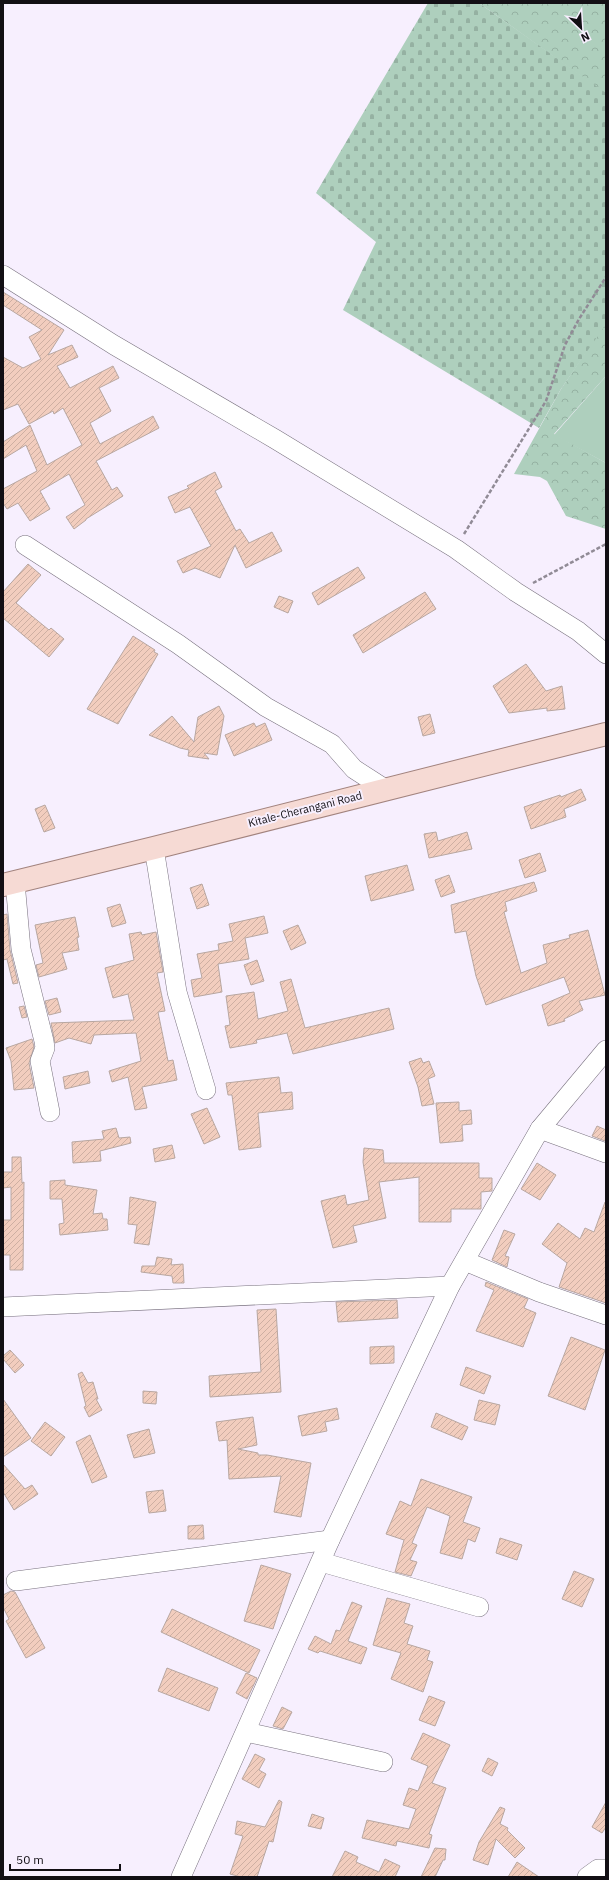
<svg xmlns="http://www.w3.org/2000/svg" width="609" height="1880" viewBox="0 0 609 1880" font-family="'IBM Plex Sans',sans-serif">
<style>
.green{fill:#aecfbd}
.forest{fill:url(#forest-crowns)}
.cemetery{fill:url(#cemetery-stones)}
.building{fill:url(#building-hatch);stroke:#b8a7a1}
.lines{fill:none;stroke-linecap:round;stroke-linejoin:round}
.minor-casing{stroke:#79727f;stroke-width:20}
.major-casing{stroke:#a2837e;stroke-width:24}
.path{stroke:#918b96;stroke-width:2.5;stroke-dasharray:4 2;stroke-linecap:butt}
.minor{stroke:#fff;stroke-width:19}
.major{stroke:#f6dad4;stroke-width:22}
.labels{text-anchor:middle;stroke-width:4;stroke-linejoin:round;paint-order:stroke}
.street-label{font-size:11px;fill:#120f14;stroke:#f7effe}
</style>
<defs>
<pattern id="forest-crowns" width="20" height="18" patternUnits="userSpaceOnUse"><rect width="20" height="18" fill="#aecfbd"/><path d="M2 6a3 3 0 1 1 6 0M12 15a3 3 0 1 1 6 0" fill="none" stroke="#95b1a2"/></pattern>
<pattern id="cemetery-stones" width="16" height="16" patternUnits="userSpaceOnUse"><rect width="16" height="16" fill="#aecfbd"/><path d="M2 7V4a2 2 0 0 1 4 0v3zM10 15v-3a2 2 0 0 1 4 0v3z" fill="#95b1a2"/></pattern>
<pattern id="building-hatch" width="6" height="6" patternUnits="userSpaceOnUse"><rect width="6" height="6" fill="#f2cdbe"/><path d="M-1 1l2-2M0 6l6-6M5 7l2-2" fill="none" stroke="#ceafa2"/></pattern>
</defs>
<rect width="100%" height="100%" fill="#f7effe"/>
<polygon class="green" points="606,376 606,463 554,435"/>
<g class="forest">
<polygon points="479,3 606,3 606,94"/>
<polygon points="606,322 606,376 554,434 606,463 606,529 566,516 547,481 540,477 514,474 561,389"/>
</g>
<polygon class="cemetery" points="428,3 479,3 606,93 606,324 561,389 539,428 343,310 376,242 316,193"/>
<g class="building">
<polygon points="3,292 64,330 48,355 72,345 78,357 57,366 70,388 113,366 119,378 99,388 111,411 90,423 100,444 153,416 159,428 96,461 112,490 117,487 123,496 86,519 86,520 74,529 66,517 85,505 69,474 40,491 50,509 30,521 18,503 7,509 3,503 3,489 37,471 26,445 3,459 3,442 30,425 47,465 82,445 63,408 54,414 53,411 29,424 18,404 3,410 3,357 23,368 41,359 29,337 42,330 3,305"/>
<polygon points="215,472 222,487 215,491 236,531 240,529 249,543 272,532 282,551 246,568 235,545 220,578 195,568 183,573 177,561 211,546 190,507 175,513 168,497 189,488 187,486"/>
<polygon points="28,564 41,575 16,603 49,630 51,628 64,639 49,657 3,618 3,592"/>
<polygon points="358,567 365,578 318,605 312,593"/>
<polygon points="425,592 436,609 363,653 353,635"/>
<polygon points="279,596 293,601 288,613 274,607"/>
<polygon points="133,636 155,650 154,652 158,654 118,724 87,709"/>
<polygon points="526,664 546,691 562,686 565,709 547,711 547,708 509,713 493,686"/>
<polygon points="219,706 224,716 217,755 204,753 209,759 188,756 189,750 180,748 149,735 172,716 194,742 198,717"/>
<polygon points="430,714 435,733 423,736 418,717"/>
<polygon points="254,723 256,727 265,723 272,740 234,756 225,735"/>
<polygon points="581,789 586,800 564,809 566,817 531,829 524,807 560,795 561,797"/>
<polygon points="45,805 55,828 44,832 35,809"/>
<polygon points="436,832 438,841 467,832 472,849 429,858 424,834"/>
<polygon points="540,853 546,871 525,878 519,860"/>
<polygon points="407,865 414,890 371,901 365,876"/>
<polygon points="449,875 455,892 441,897 435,880"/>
<polygon points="534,882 537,891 505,902 507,911 504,912 521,973 547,963 543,945 570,938 569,935 588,930 605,995 579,1001 583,1010 564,1019 565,1021 548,1026 542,1005 570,993 564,977 486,1005 476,976 466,931 455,933 451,905"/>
<polygon points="202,884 209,905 197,909 190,888"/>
<polygon points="120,904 126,923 112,927 107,908"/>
<polygon points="7,914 10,950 18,983 13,984 7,959 3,960 3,915"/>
<polygon points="264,916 268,933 245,938 249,959 218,964 222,992 194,997 191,980 202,978 197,954 219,950 218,944 233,941 229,924"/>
<polygon points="75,917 79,937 77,938 79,950 62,953 67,969 39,977 36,965 43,963 35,925"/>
<polygon points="298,925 306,943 291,950 283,931"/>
<polygon points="141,932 142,935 156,932 163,972 157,973 165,1011 158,1012 168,1061 173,1060 177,1080 142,1087 147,1108 135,1110 128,1077 112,1082 109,1071 141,1061 136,1033 94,1035 91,1044 69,1038 55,1043 51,1023 134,1020 128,994 113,998 105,968 134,960 129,934"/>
<polygon points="257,960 264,981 251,985 244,965"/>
<polygon points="291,979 305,1028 389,1008 394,1029 293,1054 287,1033 256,1040 257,1043 230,1048 225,1026 230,1025 226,996 254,992 258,1019 288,1011 280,982"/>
<polygon points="57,998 61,1012 49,1015 45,1001"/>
<polygon points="24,1006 27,1017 22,1018 19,1007"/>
<polygon points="32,1039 34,1047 29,1063 34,1088 14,1090 11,1061 6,1048"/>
<polygon points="421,1058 423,1063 429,1061 435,1076 428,1079 434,1104 422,1106 418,1087 409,1062"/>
<polygon points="88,1071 90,1083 65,1089 63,1077"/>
<polygon points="279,1077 281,1093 292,1092 293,1109 258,1113 261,1147 239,1150 232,1095 228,1095 226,1083"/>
<polygon points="459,1102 459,1111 471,1110 472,1124 462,1125 463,1141 440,1143 436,1103"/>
<polygon points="207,1108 220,1137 204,1144 191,1114"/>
<polygon points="597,1126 606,1130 605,1141 592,1136"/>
<polygon points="116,1128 119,1138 130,1137 131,1143 100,1151 101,1161 73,1163 72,1142 104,1139 102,1131"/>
<polygon points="172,1145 175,1158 155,1162 153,1149"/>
<polygon points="364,1148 383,1150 384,1163 479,1163 479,1178 492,1178 492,1191 481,1192 481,1209 451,1209 451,1222 419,1222 419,1177 379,1182 386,1218 353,1226 357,1242 333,1248 321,1201 345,1195 347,1205 369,1200 363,1162"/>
<polygon points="12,1157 21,1157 22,1183 24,1182 23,1270 10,1270 10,1255 3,1255 3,1220 11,1220 11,1187 3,1188 3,1172 12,1172"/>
<polygon points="537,1163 556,1175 540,1200 521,1189"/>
<polygon points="65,1180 65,1185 97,1190 93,1214 102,1213 103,1219 107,1219 108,1230 60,1235 59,1224 64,1223 62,1199 50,1199 50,1181"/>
<polygon points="130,1197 156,1202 149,1245 134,1243 137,1225 128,1224"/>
<polygon points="605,1202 606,1202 606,1303 559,1287 567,1263 542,1244 558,1223 580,1239 585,1228 594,1232"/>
<polygon points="504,1230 515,1234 505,1256 509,1257 507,1267 492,1260"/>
<polygon points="157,1257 172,1259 171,1265 183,1264 184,1283 173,1283 172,1276 141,1272 142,1266 155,1266"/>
<polygon points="486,1282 528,1299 524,1308 536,1313 523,1347 476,1331 494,1290 485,1286"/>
<polygon points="397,1300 398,1318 338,1322 336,1302"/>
<polygon points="276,1309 281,1392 210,1397 209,1376 261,1372 257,1310"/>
<polygon points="571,1337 605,1350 585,1410 548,1396"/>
<polygon points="394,1346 394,1363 370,1364 370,1347"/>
<polygon points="10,1350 24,1365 15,1373 3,1359 3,1356"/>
<polygon points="466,1367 491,1376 484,1394 460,1385"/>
<polygon points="82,1372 88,1383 93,1382 98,1399 96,1399 102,1410 89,1417 84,1407 86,1406 78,1374"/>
<polygon points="143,1391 157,1392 156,1404 143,1403"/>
<polygon points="3,1399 31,1438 3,1457"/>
<polygon points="479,1400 500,1405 495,1425 474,1420"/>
<polygon points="337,1408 339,1419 325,1422 327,1431 302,1436 298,1416"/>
<polygon points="436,1413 468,1427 462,1440 431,1427"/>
<polygon points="253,1417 257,1445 238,1449 258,1453 258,1455 267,1455 311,1463 301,1517 274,1512 281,1476 229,1479 227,1440 219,1441 216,1422"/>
<polygon points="45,1422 65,1437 51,1456 31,1441"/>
<polygon points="149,1429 155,1453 134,1458 127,1435"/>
<polygon points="90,1435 107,1477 92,1483 76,1442"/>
<polygon points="3,1464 25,1489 32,1485 38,1494 14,1510 3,1492"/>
<polygon points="421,1479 472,1497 463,1522 480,1528 475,1542 468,1539 462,1559 440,1553 450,1516 427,1507 412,1543 417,1545 410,1560 417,1562 411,1576 395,1572 404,1540 386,1534 400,1501 411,1506"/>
<polygon points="163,1490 166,1511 149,1513 146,1492"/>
<polygon points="203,1525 204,1539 188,1539 188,1526"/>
<polygon points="500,1538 522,1545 517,1560 496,1553"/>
<polygon points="261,1565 291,1574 273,1629 244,1621"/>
<polygon points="574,1571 594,1579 582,1607 562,1599"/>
<polygon points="11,1591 15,1592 45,1648 26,1658 6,1621 9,1619 3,1607 3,1595"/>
<polygon points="387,1598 410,1604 404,1623 413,1626 407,1644 430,1651 427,1660 433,1662 423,1692 391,1679 401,1653 373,1645"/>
<polygon points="352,1602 362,1606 348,1641 367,1648 361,1664 320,1651 318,1653 308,1649 315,1636 331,1644 336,1630 340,1631"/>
<polygon points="172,1609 260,1650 249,1673 161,1632"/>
<polygon points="167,1668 218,1688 209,1711 158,1691"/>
<polygon points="246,1673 257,1678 247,1699 236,1693"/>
<polygon points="429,1696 445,1702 435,1726 419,1720"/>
<polygon points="282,1707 292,1712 283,1729 273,1726"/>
<polygon points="423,1733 450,1745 432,1783 446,1788 429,1834 432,1835 429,1848 397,1841 396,1846 362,1838 367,1820 409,1829 416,1809 403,1805 409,1788 418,1791 428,1766 411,1759"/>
<polygon points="255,1754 265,1759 259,1770 266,1774 259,1788 242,1779"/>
<polygon points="488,1758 498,1763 492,1776 482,1771"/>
<polygon points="279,1800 282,1802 273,1842 269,1841 257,1877 241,1877 230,1874 243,1836 235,1834 237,1821 265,1827"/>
<polygon points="606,1802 606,1827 602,1833 592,1827"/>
<polygon points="500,1807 505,1809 500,1824 508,1828 507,1830 525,1848 515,1858 496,1839 488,1865 473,1860 479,1842"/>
<polygon points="312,1814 324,1818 321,1829 308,1826"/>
<polygon points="435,1848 446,1849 445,1860 443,1860 435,1877 421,1877"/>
<polygon points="345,1851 358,1857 356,1862 379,1872 385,1859 400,1866 395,1877 332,1877"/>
<polygon points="517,1862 539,1877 508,1877"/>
</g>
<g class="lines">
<g class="minor-casing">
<g id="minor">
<polyline points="3,275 114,345 275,439 456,549 516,592 578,631 606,654"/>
<polyline points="25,545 178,644 266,707 332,744 354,769 385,789"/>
<polyline points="154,848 177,992 206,1090"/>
<polyline points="15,882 21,949 44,1041 45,1048 40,1061 50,1112"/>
<polyline points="540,1129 606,1153"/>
<polyline points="465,1261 539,1292 606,1315"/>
<polyline points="3,1307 450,1286"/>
<polyline points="321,1562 479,1607"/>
<polyline points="16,1581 330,1540"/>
<polyline points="246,1732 383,1762"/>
<polyline points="181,1877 330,1540 450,1286 540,1129 606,1050"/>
<polyline points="587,1877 598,1869 606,1869"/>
</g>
</g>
<g class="major-casing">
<polyline id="major" points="3,885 154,848 606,734"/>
</g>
<g class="path">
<polyline points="464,534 546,401 565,345 579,319 606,277"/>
<polyline points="533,583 606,544"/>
</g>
<use href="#minor" class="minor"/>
<use href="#major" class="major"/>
</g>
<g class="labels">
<g class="street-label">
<text transform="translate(305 809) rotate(-14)" y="4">Kitale-Cherangani Road</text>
</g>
</g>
<rect width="609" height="1880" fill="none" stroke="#120f14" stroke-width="8"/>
<g transform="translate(581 28) rotate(155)" stroke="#f7effe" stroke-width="3" paint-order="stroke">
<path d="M0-3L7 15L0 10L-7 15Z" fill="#120f14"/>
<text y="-6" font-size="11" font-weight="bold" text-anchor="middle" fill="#120f14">N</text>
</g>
<path d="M10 1864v6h110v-6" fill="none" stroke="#120f14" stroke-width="2"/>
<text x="16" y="1864" font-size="12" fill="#120f14" stroke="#f7effe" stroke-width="3" paint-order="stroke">50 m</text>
</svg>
